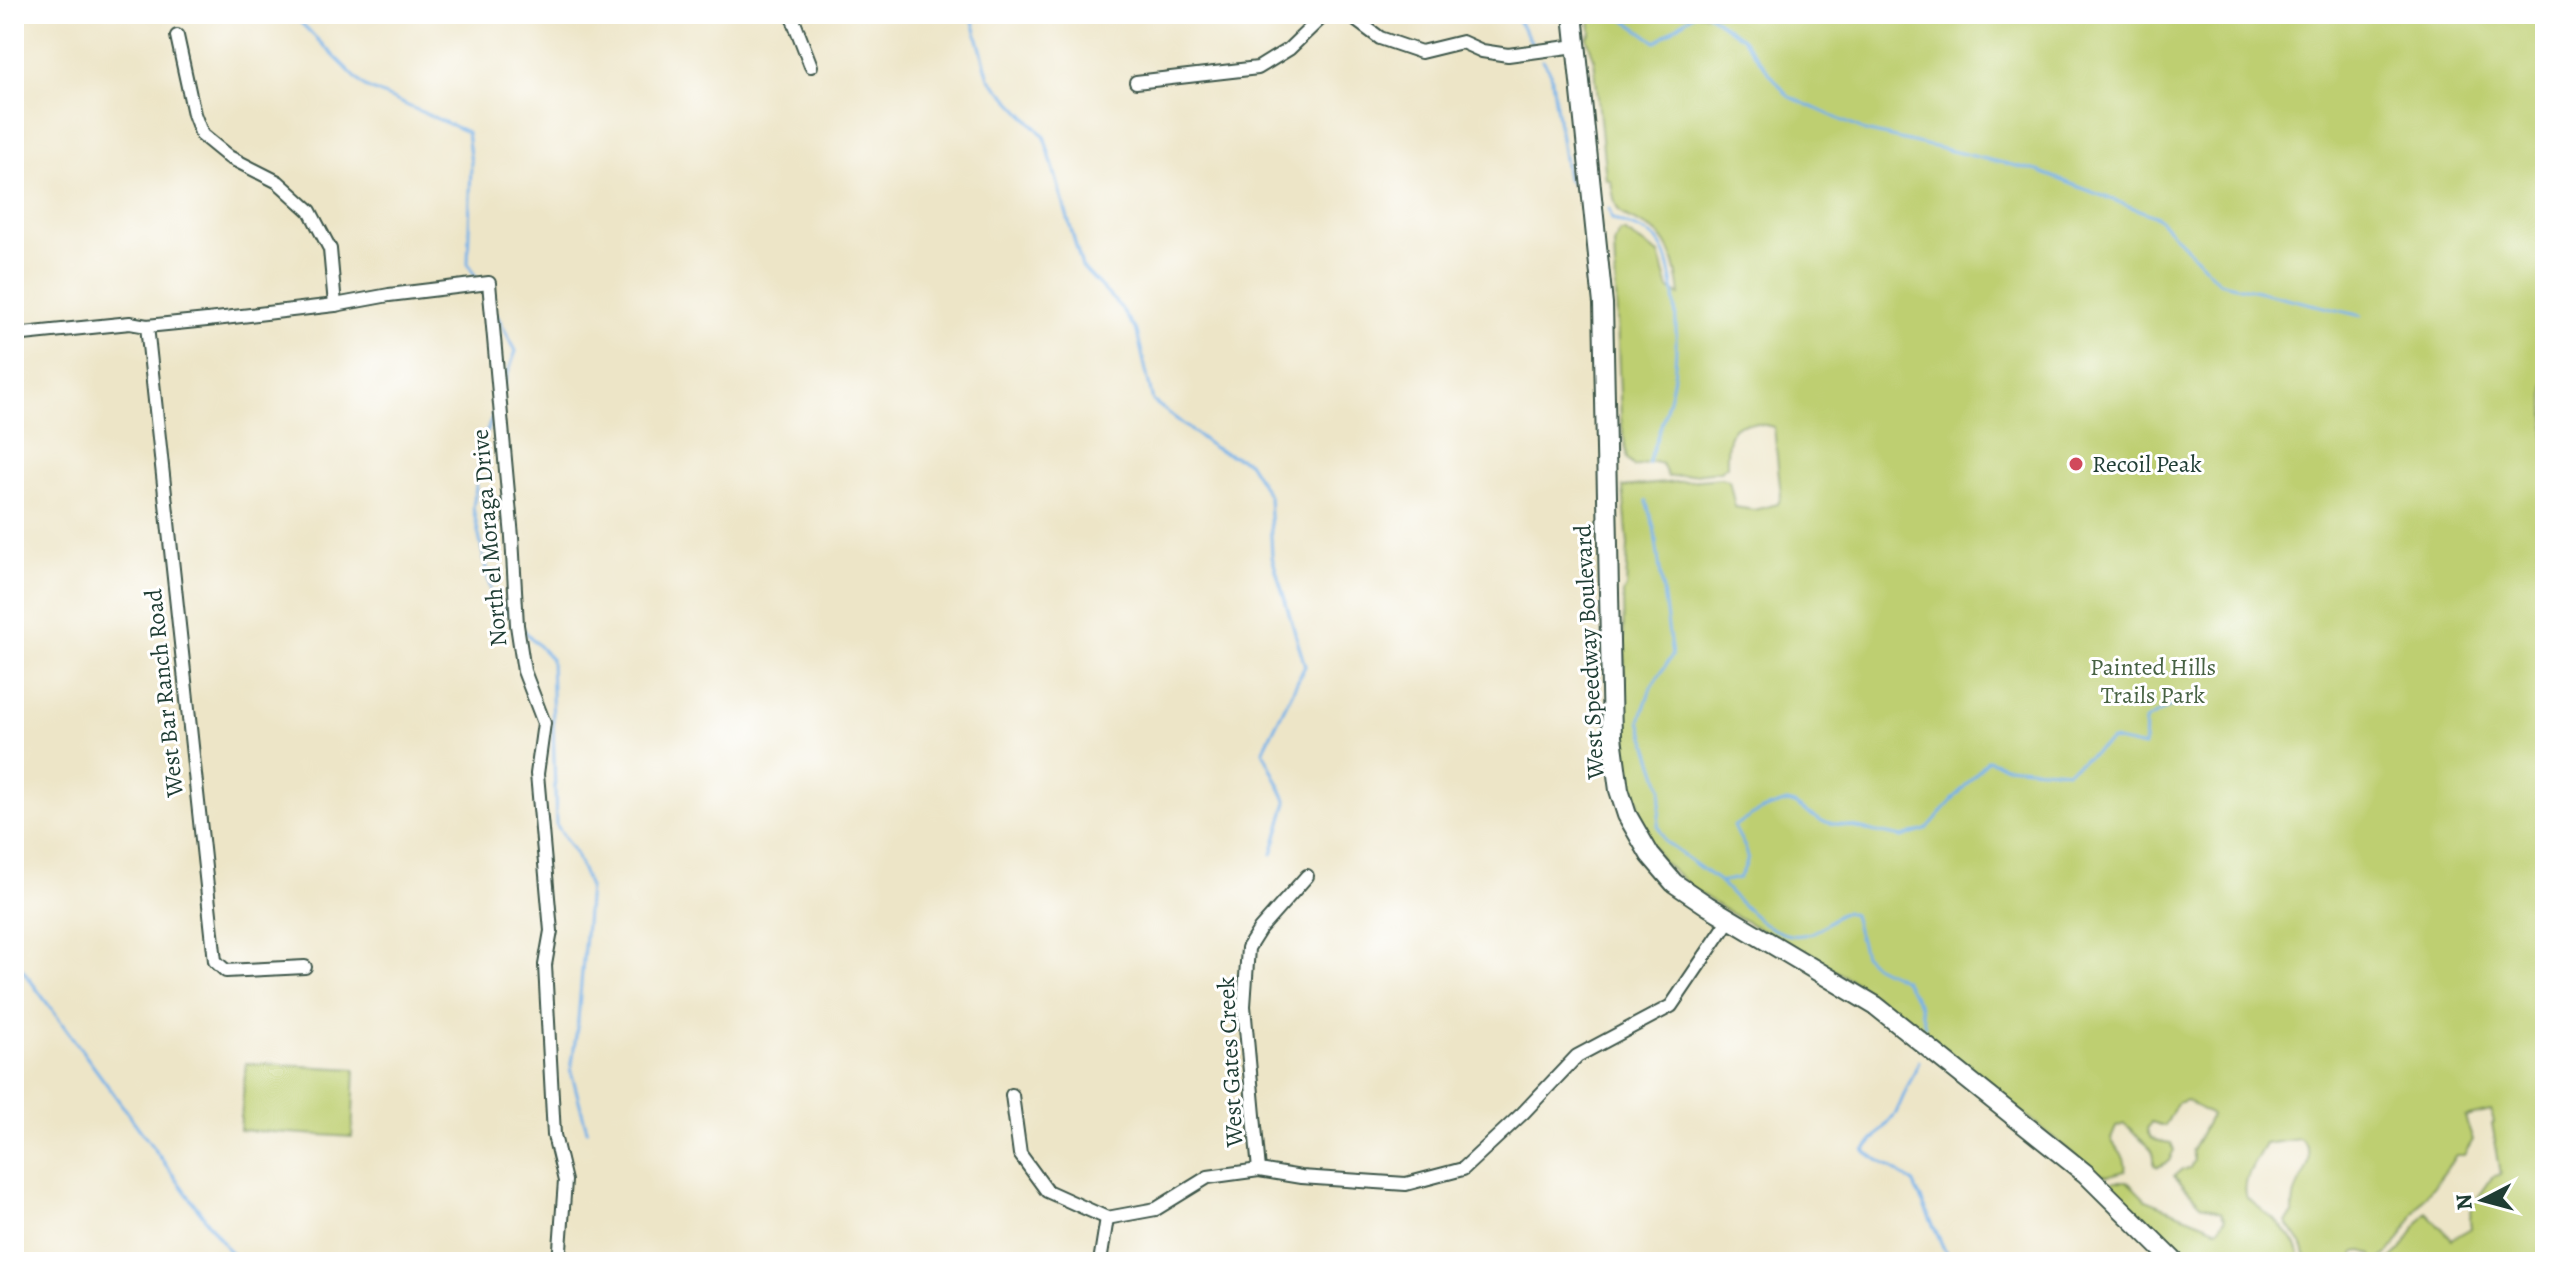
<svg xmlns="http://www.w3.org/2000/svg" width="2559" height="1276" viewBox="0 0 2559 1276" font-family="Alegreya,serif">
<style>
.green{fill:#becf71;stroke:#6e8652;stroke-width:2}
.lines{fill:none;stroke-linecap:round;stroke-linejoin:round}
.stream{stroke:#77b2e8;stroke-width:3}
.minor-casing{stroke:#3e564a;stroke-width:16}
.secondary-casing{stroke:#3e564a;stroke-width:22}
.minor{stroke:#fff;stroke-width:12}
.secondary{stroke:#fff;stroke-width:18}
.poi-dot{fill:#d1495b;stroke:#fff;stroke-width:3}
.labels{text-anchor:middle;stroke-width:6;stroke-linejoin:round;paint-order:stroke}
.poi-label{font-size:24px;fill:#1f3d34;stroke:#fff;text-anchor:start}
.street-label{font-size:24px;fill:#1f3d34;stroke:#fff}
.park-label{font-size:24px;fill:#476243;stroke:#fff}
</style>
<rect width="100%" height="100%" fill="#fff"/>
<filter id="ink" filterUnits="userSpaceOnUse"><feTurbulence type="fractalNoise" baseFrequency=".0125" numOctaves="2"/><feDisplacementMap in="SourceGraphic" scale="16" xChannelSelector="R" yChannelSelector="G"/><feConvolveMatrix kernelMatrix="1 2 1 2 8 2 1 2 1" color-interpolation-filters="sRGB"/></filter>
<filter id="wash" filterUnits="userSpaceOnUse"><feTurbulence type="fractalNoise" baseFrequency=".006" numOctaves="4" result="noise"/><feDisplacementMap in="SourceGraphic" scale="32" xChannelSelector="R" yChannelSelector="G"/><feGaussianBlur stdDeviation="1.8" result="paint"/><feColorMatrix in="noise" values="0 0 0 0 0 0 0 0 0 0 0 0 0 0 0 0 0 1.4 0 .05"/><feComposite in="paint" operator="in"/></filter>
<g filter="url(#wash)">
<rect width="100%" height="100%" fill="#ede5c7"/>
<g class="green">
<path d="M1590,14H2545V1262H2388L2400,1251L2426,1212L2452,1239L2471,1228C2466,1204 2481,1197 2492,1177L2501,1174L2492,1123L2494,1122L2491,1111L2465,1117L2473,1140L2464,1155H2455C2445,1176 2429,1189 2417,1208C2405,1228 2397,1254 2373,1262L2372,1255L2363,1251L2355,1252L2351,1262H2308L2304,1248L2286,1222L2293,1214C2293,1208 2293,1200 2295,1194C2301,1173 2322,1157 2299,1139L2265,1144C2257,1159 2240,1181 2247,1198C2269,1216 2296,1232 2302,1262H2191L2151,1221L2109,1185L2115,1181H2127L2146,1200L2218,1229L2225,1219L2221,1212L2201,1204L2174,1176L2181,1170L2189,1169L2194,1161L2192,1151L2211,1115L2186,1100L2177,1103L2165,1126L2151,1122L2147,1129C2149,1142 2160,1141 2171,1143L2174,1150L2169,1161L2158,1167L2154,1165C2155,1148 2150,1148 2139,1138C2133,1132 2131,1128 2124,1124L2116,1127L2111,1139C2116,1150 2128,1156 2125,1171L2107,1176L2096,1173L1947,1050L1856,982L1725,910L1696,891L1662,861L1645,832L1638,800L1625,769L1622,743L1625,689L1623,593L1626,588L1628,545L1623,487L1721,478L1729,480L1735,507L1754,510L1778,504L1781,496L1774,427C1733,416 1726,427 1727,466L1720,471L1668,477L1662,464L1654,462L1634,467L1627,458L1621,419L1614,243L1620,232H1625L1659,254L1669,289L1680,295C1678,276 1673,244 1655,232C1625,212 1616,225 1611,180H1606L1594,58L1587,38L1591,33Z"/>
<polygon points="246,1063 355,1069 352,1137 240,1130"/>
</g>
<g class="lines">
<g class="stream">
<polyline points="292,14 365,87 467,132 471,163 468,264 477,279"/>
<polyline points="971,14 989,78 1044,136 1082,267 1121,308 1137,332 1153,401 1214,448 1248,462 1269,496 1272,557 1305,666 1263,751 1287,802 1272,854"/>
<polyline points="1514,14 1532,43"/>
<polyline points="1617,14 1656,42 1694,14"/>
<polyline points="1708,14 1742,38 1788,96 1865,131 2038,171 2157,217 2219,282 2362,316"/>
<polyline points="1519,20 1538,14"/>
<polyline points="1543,60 1551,73 1567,178 1576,188"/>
<path d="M1609,209L1612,219C1624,224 1641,229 1652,236C1680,255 1679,356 1672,386C1667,412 1656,438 1648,464"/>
<polyline points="496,314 516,351 503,387"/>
<polyline points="495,409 482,445 473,508 492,596 512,617"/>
<path d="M1646,501L1654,527L1672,656L1651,687L1640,721L1662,788L1658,825L1665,842L1720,882L1739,878C1756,851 1744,851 1734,826L1762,810L1787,802L1794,804L1821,821L1902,837L1926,830L1988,760L2005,766L2067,771L2112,740L2144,747L2145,721L2183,699"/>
<polyline points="522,628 551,659 556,824 576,855 589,887 578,1020 571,1071 587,1130"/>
<path d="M1720,882C1743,905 1777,948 1813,932C1825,927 1833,916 1845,912L1853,915L1864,955L1874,965L1904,980L1920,1006L1925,1026"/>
<polyline points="14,958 237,1262"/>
<polyline points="1919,1061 1896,1113 1864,1151 1913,1182 1945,1251 1955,1262"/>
</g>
</g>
</g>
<g filter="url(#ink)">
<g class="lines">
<g class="minor-casing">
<g id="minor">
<polyline points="791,14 811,66"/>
<polyline points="1348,14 1380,38 1421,52 1462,42 1482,51 1508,55 1576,46"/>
<polyline points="177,36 194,114 202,135 229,157 278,182 310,211 330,249 335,305"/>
<polyline points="1136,82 1258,68 1289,49 1325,14"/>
<polyline points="147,326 215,961 226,971 305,967"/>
<polyline points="14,335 130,323 147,326 207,320 335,305 389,295 489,283 512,537 517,625 524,671 544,723 537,774 551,931 545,965 554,1135 565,1181 559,1262"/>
<polyline points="1012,1095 1020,1154 1047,1191 1107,1218 1156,1209 1208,1177 1259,1170 1301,1177 1406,1184 1463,1169 1523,1113 1577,1056 1671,1006 1730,919"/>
<polyline points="1259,1170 1244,1006 1248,948 1260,929 1307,876"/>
<polyline points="1100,1262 1107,1218"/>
</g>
</g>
<g class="secondary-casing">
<polyline id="secondary" points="1573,14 1603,304 1612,737 1619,790 1627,815 1650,855 1674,883 1708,906 1876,1006 2086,1174 2175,1262"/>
</g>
<use href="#minor" class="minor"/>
<use href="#secondary" class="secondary"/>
</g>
</g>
<circle class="poi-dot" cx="2076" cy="464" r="8"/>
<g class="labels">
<g class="poi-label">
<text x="2092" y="472">Recoil Peak</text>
</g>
<g class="street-label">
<text transform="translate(489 538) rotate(-95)" y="8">North el Moraga Drive</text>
<text transform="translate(1589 652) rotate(-93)" y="8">West Speedway Boulevard</text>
<text transform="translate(164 693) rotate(-96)" y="8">West Bar Ranch Road</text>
<text transform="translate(1230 1062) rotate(-93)" y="8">West Gates Creek</text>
</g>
<g class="park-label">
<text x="2153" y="675">Painted Hills<tspan x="2153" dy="28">Trails Park</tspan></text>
</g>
</g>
<rect width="2559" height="1276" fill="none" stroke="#fff" stroke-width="48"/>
<g transform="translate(2483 1200) rotate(264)" stroke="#ffffff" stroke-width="6" paint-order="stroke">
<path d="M0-6L14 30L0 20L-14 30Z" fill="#1f3d34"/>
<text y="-12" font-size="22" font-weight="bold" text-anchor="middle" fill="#1f3d34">N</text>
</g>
</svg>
